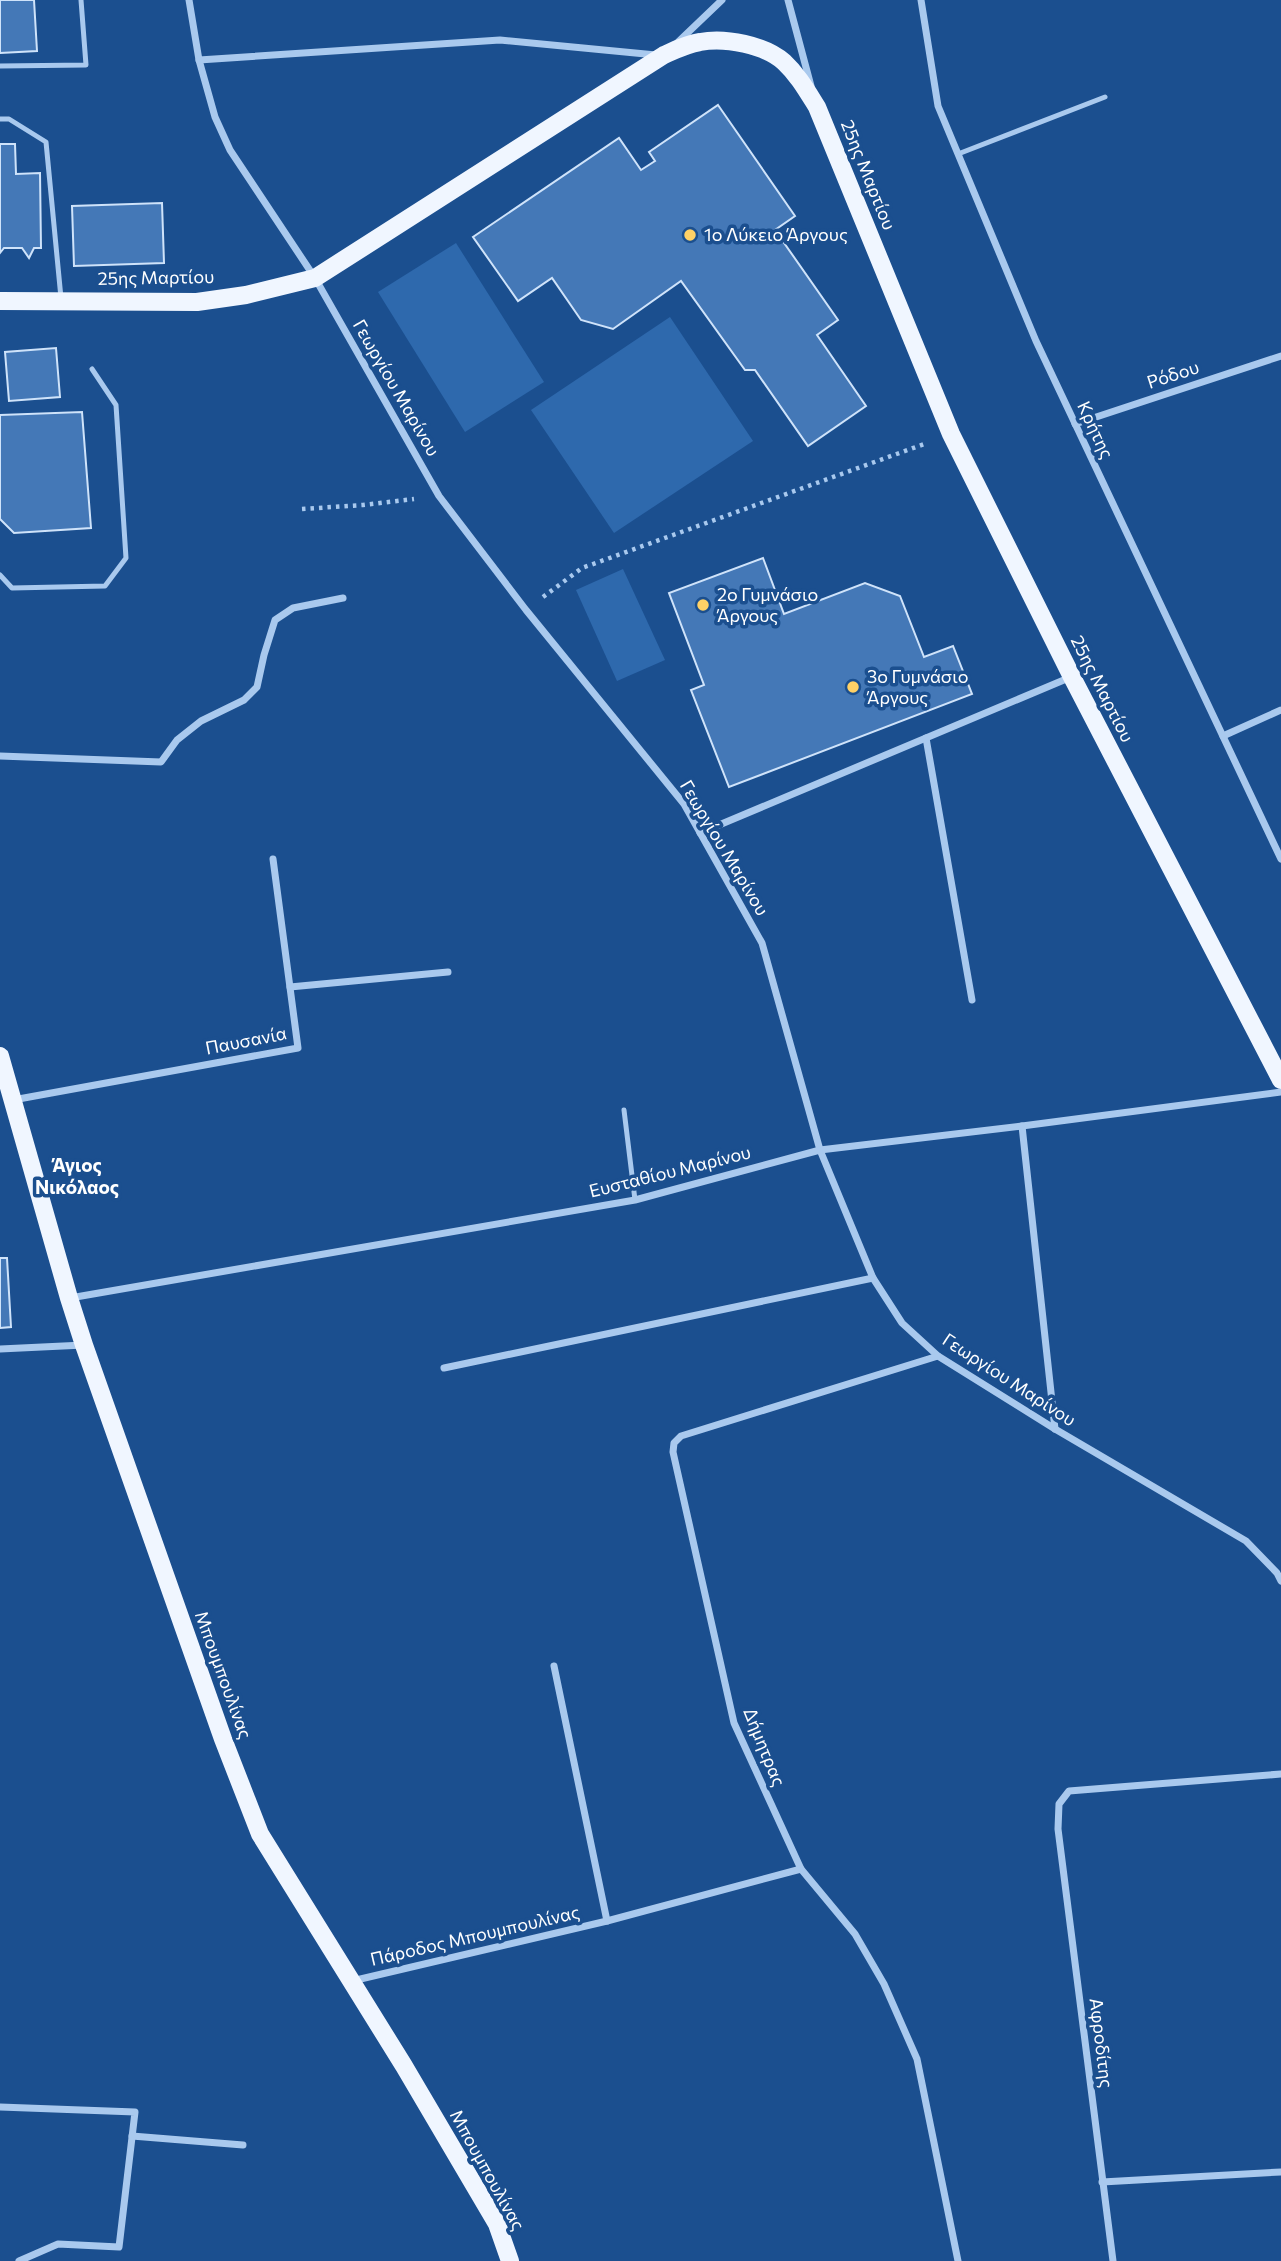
<svg xmlns="http://www.w3.org/2000/svg" width="1281" height="2261" viewBox="0 0 1281 2261" font-family="Commissioner,sans-serif">
<style>
.pitch{fill:#2e69ad}
.building{fill:#4478b7;stroke:#cfe3fa;stroke-width:2}
.lines{fill:none;stroke-linecap:round;stroke-linejoin:round}
.path{stroke:#a9c9ee;stroke-width:4.5;stroke-dasharray:3.5 5;stroke-linecap:butt}
.lane{stroke:#a9c9ee;stroke-width:5}
.street{stroke:#a9c9ee;stroke-width:7}
.primary{stroke:#f0f6ff;stroke-width:18}
.poi-dot{fill:#ffd166;stroke:#1b4f8f;stroke-width:2.5}
.labels{text-anchor:middle;stroke-width:7;stroke-linejoin:round;paint-order:stroke}
.street-label{font-size:18px;fill:#fff;stroke:#1b4f8f}
.poi-label{font-size:18px;fill:#fff;stroke:#1b4f8f;text-anchor:start}
.neighbourhood-label{font-size:19px;font-weight:bold;fill:#fff;stroke:#1b4f8f}
</style>
<rect width="100%" height="100%" fill="#1b4f8f"/>
<g class="pitch">
<polygon points="456,243 544,382 465,432 378,292"/>
<polygon points="670,317 753,441 614,533 531,410"/>
<polygon points="623,569 665,660 617,681 576,590"/>
</g>
<g class="building">
<polygon points="0,0 34,0 37,51 0,53"/>
<polygon points="718,105 795,216 775,230 838,320 817,335 866,406 808,446 755,370 745,370 681,281 613,329 581,320 552,278 518,301 473,237 619,138 641,170 655,161 649,152"/>
<polygon points="0,144 15,144 16,174 40,173 41,248 34,248 29,258 22,248 4,248 0,253"/>
<polygon points="162,203 164,263 74,266 72,206"/>
<polygon points="56,348 60,397 9,401 5,352"/>
<polygon points="82,412 91,528 14,533 0,519 0,415"/>
<polygon points="763,558 784,614 865,583 900,596 924,657 953,646 972,694 729,787 691,690 704,685 669,593"/>
<polygon points="0,1258 7,1258 11,1327 0,1328"/>
</g>
<g class="lines">
<g class="path">
<polyline points="302,509 363,505 414,499"/>
<polyline points="543,597 582,568 927,443"/>
</g>
<g class="lane">
<polyline points="0,66 86,65 81,0"/>
<polyline points="0,119 9,119 46,142 61,298"/>
<polyline points="958,154 1105,97"/>
<polyline points="0,575 12,588 105,586 126,558 116,405 92,369"/>
<polyline points="624,1110 635,1200"/>
</g>
<g class="street">
<polyline points="189,0 199,60 215,117 230,150 315,278 439,496 526,610 684,804 762,943 820,1150 873,1278 902,1323 938,1356 1055,1429 1246,1541 1277,1573 1281,1581"/>
<polyline points="788,0 811,86"/>
<polyline points="921,0 938,106 1036,341 1281,859"/>
<polyline points="677,43 722,0"/>
<polyline points="199,60 500,40 656,55"/>
<polyline points="1075,424 1281,356"/>
<polyline points="1223,736 1281,710"/>
<polyline points="926,738 972,1000"/>
<polyline points="0,756 161,762 177,740 201,721 244,700 257,687 264,655 275,620 293,608 343,598"/>
<polyline points="700,833 1071,677"/>
<polyline points="290,987 448,972"/>
<polyline points="13,1100 298,1048 273,859"/>
<polyline points="1022,1126 1055,1429"/>
<polyline points="70,1298 635,1200 820,1150 1022,1126 1281,1092"/>
<polyline points="0,1349 84,1345"/>
<polyline points="938,1356 681,1436 674,1443 673,1452 734,1723 801,1869 855,1934 884,1984 917,2059 958,2261"/>
<polyline points="444,1368 873,1278"/>
<polyline points="554,1666 607,1921"/>
<polyline points="352,1981 607,1921 801,1869"/>
<polyline points="0,2107 135,2112 119,2247 58,2244 19,2261"/>
<polyline points="132,2136 243,2145"/>
<polyline points="1102,2182 1281,2172"/>
<polyline points="1113,2261 1058,1829 1059,1804 1069,1791 1281,1774"/>
</g>
<g class="primary">
<path d="M0,301L197,302L246,295L315,278L664,55C675,50 687,44 700,42C725,37 765,45 784,62C798,75 807,91 817,107L951,434L1072,677L1281,1080"/>
<polyline points="0,1056 69,1298 84,1345 223,1739 260,1834 404,2066 497,2224 510,2261"/>
</g>
</g>
<g class="poi-dot">
<circle cx="690" cy="235" r="7"/>
<circle cx="703" cy="605" r="7"/>
<circle cx="853" cy="687" r="7"/>
</g>
<g class="labels">
<g class="street-label">
<text transform="translate(868 175) rotate(68)" y="6">25ης Μαρτίου</text>
<text transform="translate(156 278) rotate(-1)" y="6">25ης Μαρτίου</text>
<text transform="translate(1173 375) rotate(-18)" y="6">Ρόδου</text>
<text transform="translate(396 388) rotate(60)" y="6">Γεωργίου Μαρίνου</text>
<text transform="translate(1095 430) rotate(65)" y="6">Κρήτης</text>
<text transform="translate(1102 689) rotate(63)" y="6">25ης Μαρτίου</text>
<text transform="translate(724 848) rotate(59)" y="6">Γεωργίου Μαρίνου</text>
<text transform="translate(246 1041) rotate(-11)" y="6">Παυσανία</text>
<text transform="translate(670 1172) rotate(-14)" y="6">Ευσταθίου Μαρίνου</text>
<text transform="translate(1009 1380) rotate(33)" y="6">Γεωργίου Μαρίνου</text>
<text transform="translate(223 1675) rotate(70)" y="6">Μπουμπουλίνας</text>
<text transform="translate(764 1747) rotate(68)" y="6">Δήμητρας</text>
<text transform="translate(475 1936) rotate(-13)" y="6">Πάροδος Μπουμπουλίνας</text>
<text transform="translate(1101 2043) rotate(83)" y="6">Αφροδίτης</text>
<text transform="translate(487 2170) rotate(61)" y="6">Μπουμπουλίνας</text>
</g>
<g class="poi-label">
<text x="704" y="241">1ο Λύκειο Άργους</text>
<text x="717" y="601">2ο Γυμνάσιο<tspan x="717" dy="21">Άργους</tspan></text>
<text x="867" y="683">3ο Γυμνάσιο<tspan x="867" dy="21">Άργους</tspan></text>
</g>
<g class="neighbourhood-label">
<text x="77" y="1172">Άγιος<tspan x="77" dy="22">Νικόλαος</tspan></text>
</g>
</g>
</svg>
